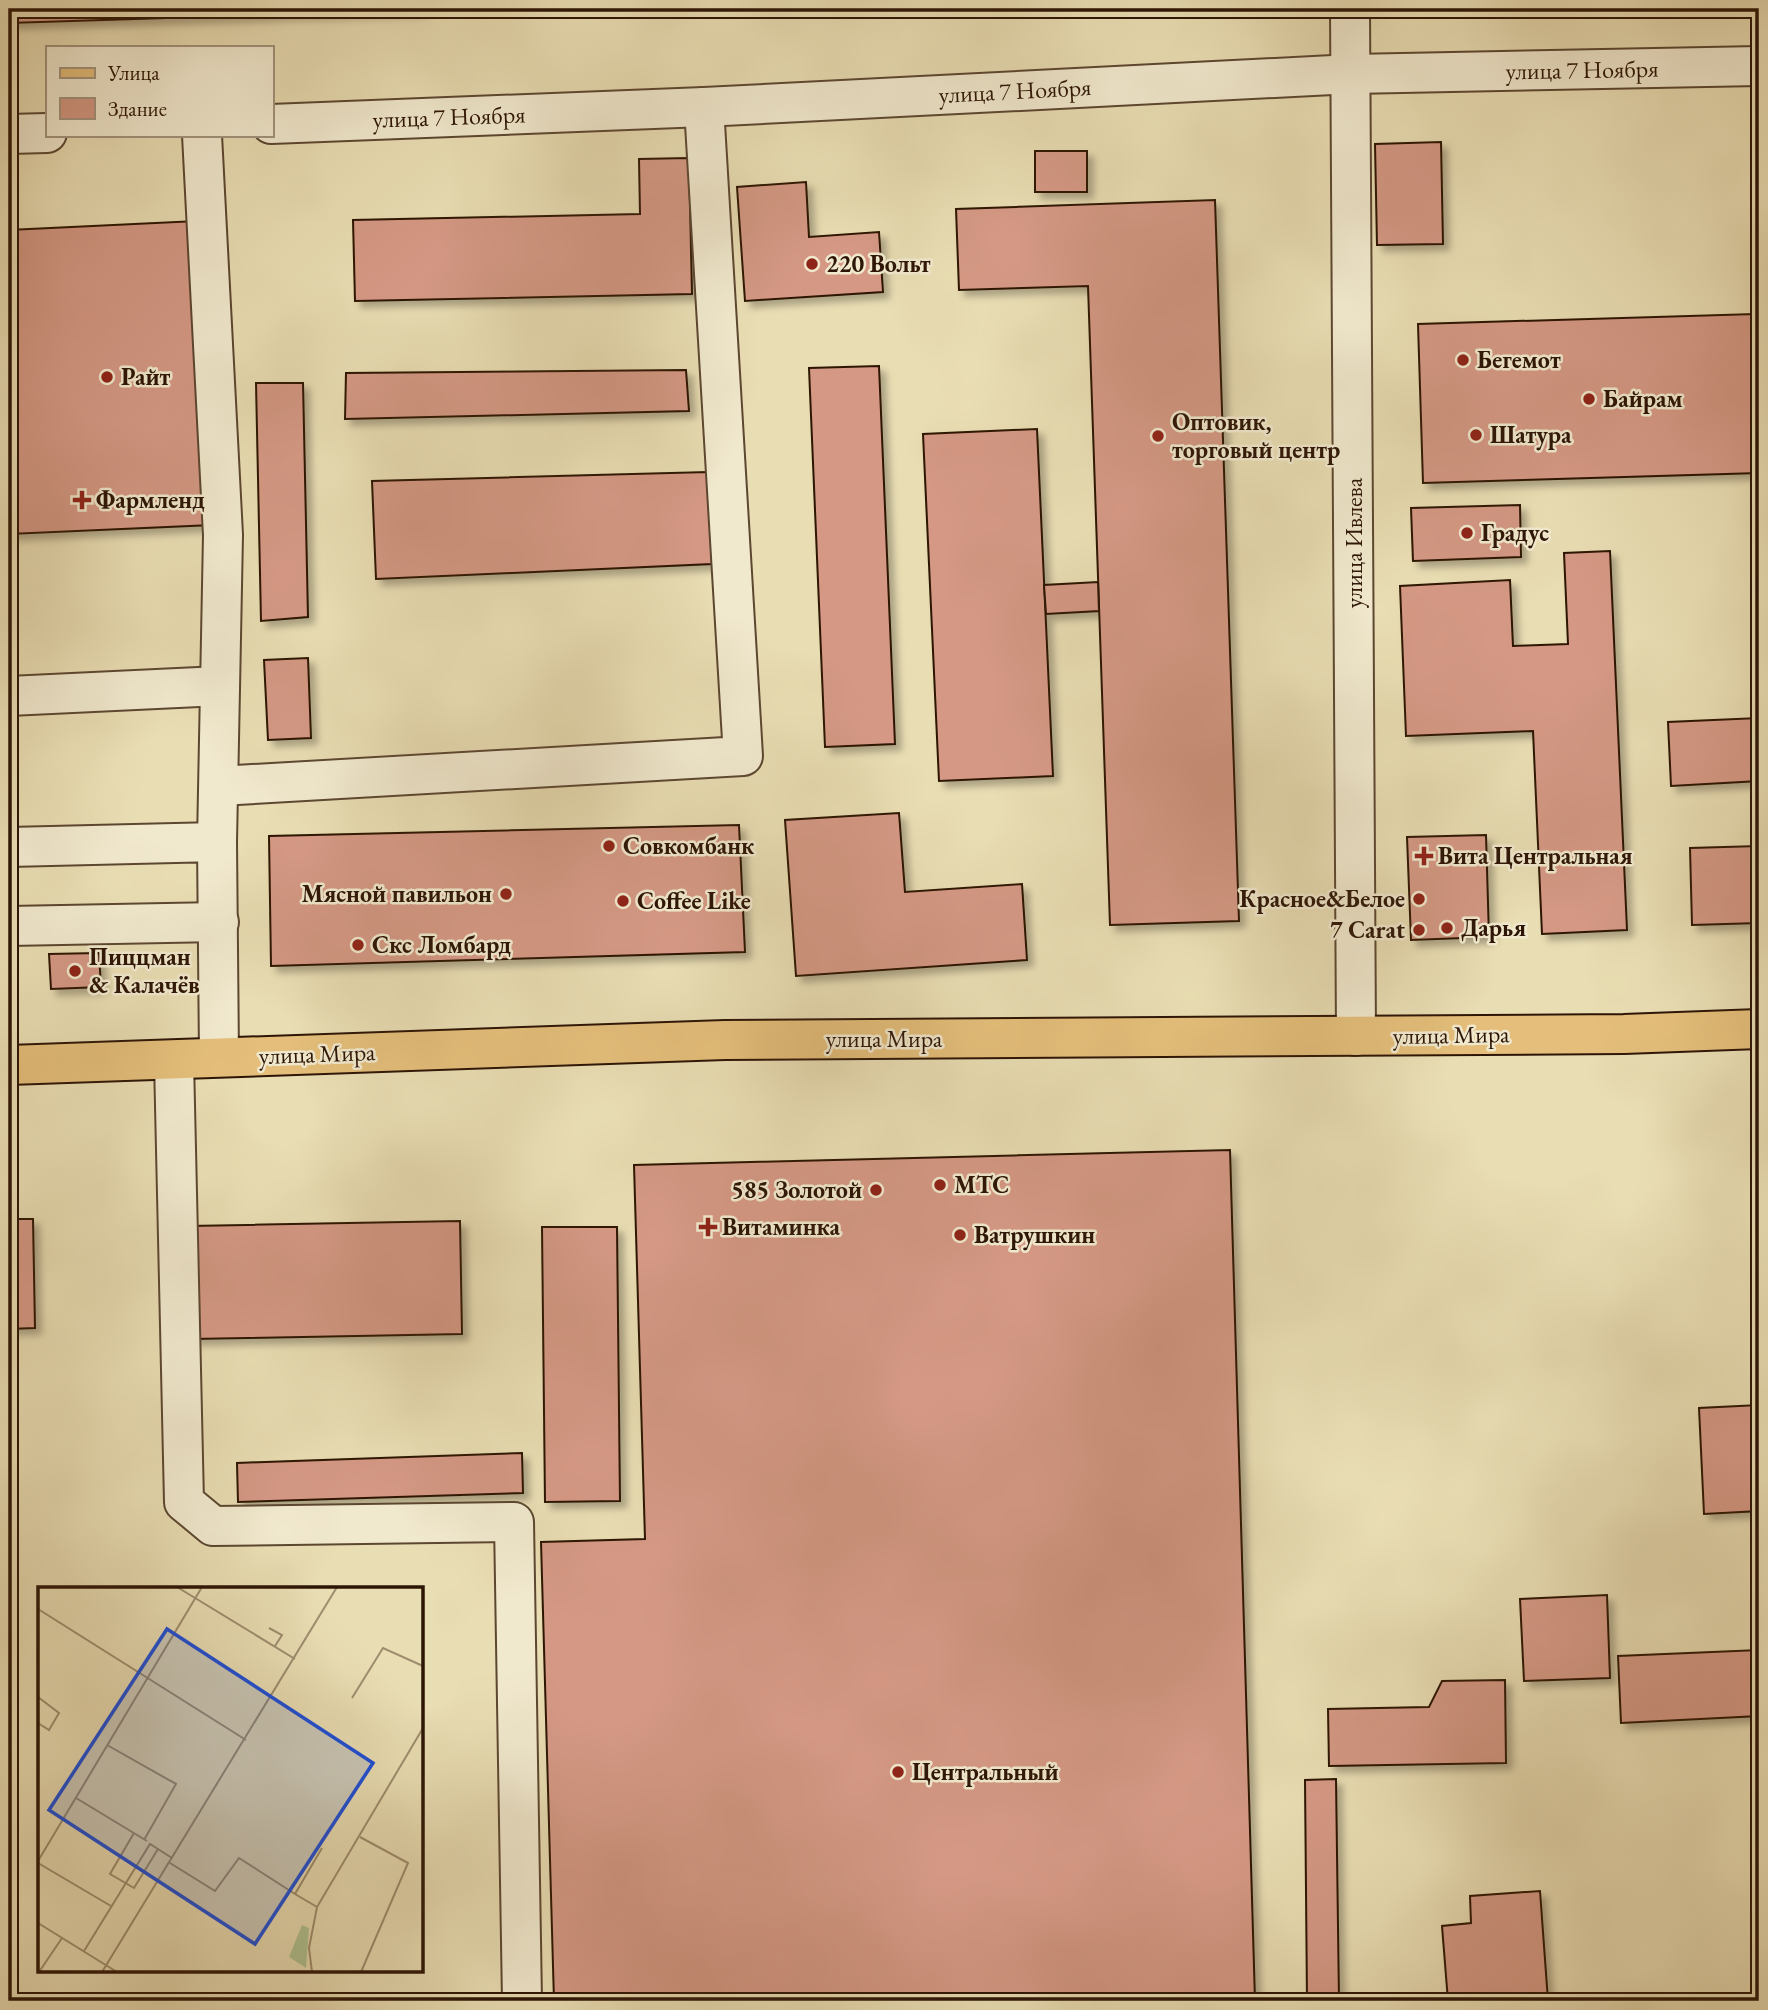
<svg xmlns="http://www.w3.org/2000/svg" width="1768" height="2010" viewBox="0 0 1768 2010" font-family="'EB Garamond',serif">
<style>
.building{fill:#d49884;stroke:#2d1506;stroke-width:2;filter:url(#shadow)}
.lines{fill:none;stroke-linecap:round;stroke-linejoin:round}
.minor-casing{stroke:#5c4731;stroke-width:42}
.major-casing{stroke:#2d1506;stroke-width:42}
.minor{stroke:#f1e9ce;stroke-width:38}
.major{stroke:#e4be7a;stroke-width:38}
.poi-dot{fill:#8f2418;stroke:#f1e9ce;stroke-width:2.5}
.labels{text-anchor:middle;stroke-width:5;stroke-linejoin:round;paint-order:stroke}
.street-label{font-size:24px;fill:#2d1506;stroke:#f1e9ce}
.poi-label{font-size:24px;font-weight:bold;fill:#2d1506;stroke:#f1e9ce;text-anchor:start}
.inset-road{fill:none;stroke:#9e8d6e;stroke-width:2}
.view{fill:#1d4ed8;fill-opacity:0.15;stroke:#1d4ed8;stroke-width:3.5}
.inset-edge{fill:none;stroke:#2d1506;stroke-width:3.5}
</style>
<defs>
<filter id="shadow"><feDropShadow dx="6" dy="6" stdDeviation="3.5" flood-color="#0004"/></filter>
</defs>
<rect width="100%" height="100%" fill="#e9ddb3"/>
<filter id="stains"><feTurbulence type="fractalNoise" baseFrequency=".00286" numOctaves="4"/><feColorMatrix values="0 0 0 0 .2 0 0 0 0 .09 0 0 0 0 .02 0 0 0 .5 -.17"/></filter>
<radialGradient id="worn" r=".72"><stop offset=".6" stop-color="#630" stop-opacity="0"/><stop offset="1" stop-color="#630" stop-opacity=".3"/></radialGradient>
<g class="building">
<polygon points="9,9 422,9 422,10 9,23"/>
<polygon points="1441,142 1443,244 1377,245 1375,144"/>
<rect x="1035" y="151" width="52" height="41"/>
<polygon points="689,158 692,294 355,301 353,220 640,214 639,159"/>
<polygon points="806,182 809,237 879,232 883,292 745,301 737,187"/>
<polygon points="1215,200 1239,921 1110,925 1088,286 959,290 956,209"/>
<polygon points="197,221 212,525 9,534 9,230"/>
<polygon points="1755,314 1759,473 1423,483 1418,324"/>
<polygon points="879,366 895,744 825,747 809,368"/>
<polygon points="686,370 689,411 345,419 346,373"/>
<polygon points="256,383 303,383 308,617 261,621"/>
<polygon points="1037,429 1053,776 939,781 923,434"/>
<polygon points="708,472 712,564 376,579 372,481"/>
<polygon points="1520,505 1521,557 1413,561 1411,508"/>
<polygon points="1610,551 1627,930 1542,934 1533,731 1406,736 1400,586 1510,580 1513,646 1568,644 1564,553"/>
<polygon points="1098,582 1099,611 1046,614 1044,585"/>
<polygon points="308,658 311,738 268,740 264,660"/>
<polygon points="1759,718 1759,781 1671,786 1668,722"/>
<polygon points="899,813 905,892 1022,884 1027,960 796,976 785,820"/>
<polygon points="739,825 745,952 271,966 269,836"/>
<polygon points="1486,835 1489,937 1411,940 1407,837"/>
<polygon points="1759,846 1759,923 1692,925 1690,848"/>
<polygon points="99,953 101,987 51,989 49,954"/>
<polygon points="1230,1150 1255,2001 554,2001 541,1542 645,1539 634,1165"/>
<polygon points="9,1219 33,1219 35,1328 9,1329"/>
<polygon points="460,1221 462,1334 191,1339 188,1226"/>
<polygon points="542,1227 617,1227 620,1501 545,1502"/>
<polygon points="1759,1405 1759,1511 1704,1514 1699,1408"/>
<polygon points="522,1453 523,1493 238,1502 237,1463"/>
<polygon points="1607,1595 1610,1678 1524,1681 1520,1599"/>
<polygon points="1759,1650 1759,1716 1621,1723 1618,1656"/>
<polygon points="1505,1680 1506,1763 1329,1766 1328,1709 1429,1707 1442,1681"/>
<polygon points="1336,1779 1339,2001 1307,2001 1305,1780"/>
<polygon points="1540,1891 1548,2001 1448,2001 1442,1926 1471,1923 1470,1896"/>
</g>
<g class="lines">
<g class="minor-casing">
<g id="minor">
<polyline points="1350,9 1356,1036"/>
<polyline points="271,124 704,107 1352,74 1759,66"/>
<polyline points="9,134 47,133"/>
<polyline points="202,135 223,535 217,842"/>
<polyline points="9,696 220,686"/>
<polyline points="219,786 743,756 704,107"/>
<polyline points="9,847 217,842 219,1057"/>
<polyline points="9,926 219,922"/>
<polyline points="174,1061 184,1502 213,1526 514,1522 522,2001"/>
</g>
</g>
<g class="major-casing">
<polyline id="major" points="9,1065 725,1040 1624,1034 1759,1029"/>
</g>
<use href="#minor" class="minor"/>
<use href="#major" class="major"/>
</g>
<g class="poi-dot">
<circle cx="812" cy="264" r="7"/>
<circle cx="1463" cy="360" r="7"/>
<circle cx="107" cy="377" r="7"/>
<circle cx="1589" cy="399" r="7"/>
<circle cx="1476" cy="435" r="7"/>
<circle cx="1158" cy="436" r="7"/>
<path d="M78.5 489.5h7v7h7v7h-7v7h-7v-7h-7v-7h7z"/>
<circle cx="1467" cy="533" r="7"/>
<circle cx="609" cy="846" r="7"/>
<path d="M1420.5 845.5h7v7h7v7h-7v7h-7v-7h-7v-7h7z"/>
<circle cx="506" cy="894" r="7"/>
<circle cx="1419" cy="899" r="7"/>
<circle cx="623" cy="901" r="7"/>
<circle cx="1447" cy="928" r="7"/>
<circle cx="1419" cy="930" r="7"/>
<circle cx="358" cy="945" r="7"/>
<circle cx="75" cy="971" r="7"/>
<circle cx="940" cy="1185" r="7"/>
<circle cx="876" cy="1190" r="7"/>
<path d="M704.5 1216.5h7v7h7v7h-7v7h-7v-7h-7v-7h7z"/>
<circle cx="960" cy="1235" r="7"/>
<circle cx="898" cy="1772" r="7"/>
</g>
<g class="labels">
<g class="street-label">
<text transform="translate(1582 70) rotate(-1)" y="8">улица 7 Ноября</text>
<text transform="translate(1015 91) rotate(-3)" y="8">улица 7 Ноября</text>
<text transform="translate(449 117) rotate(-2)" y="8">улица 7 Ноября</text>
<text transform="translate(1354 543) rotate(-90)" y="8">улица Ивлева</text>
<text transform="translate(1451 1035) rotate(-1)" y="8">улица Мира</text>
<text x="884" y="1047">улица Мира</text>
<text transform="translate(317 1054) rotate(-2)" y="8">улица Мира</text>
</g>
<g class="poi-label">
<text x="826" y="272">220 Вольт</text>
<text x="1477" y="368">Бегемот</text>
<text x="121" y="385">Райт</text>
<text x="1603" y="407">Байрам</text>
<text x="1172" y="430">Оптовик,<tspan x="1172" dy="28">торговый центр</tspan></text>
<text x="1490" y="443">Шатура</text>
<text x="96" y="508">Фармленд</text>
<text x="1481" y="541">Градус</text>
<text x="623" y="854">Совкомбанк</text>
<text x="1438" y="864">Вита Центральная</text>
<text x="492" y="902" text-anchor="end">Мясной павильон</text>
<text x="1405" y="907" text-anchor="end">Красное&amp;Белое</text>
<text x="637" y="909">Coffee Like</text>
<text x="1461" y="936">Дарья</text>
<text x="1405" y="938" text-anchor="end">7 Carat</text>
<text x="372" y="953">Скс Ломбард</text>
<text x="89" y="965">Пиццман<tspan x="89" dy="28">&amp; Калачёв</tspan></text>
<text x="954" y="1193">МТС</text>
<text x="862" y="1198" text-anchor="end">585 Золотой</text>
<text x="722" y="1235">Витаминка</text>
<text x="974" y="1243">Ватрушкин</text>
<text x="912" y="1780">Центральный</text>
</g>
</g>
<g transform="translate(38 1587)">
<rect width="385" height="385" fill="#e9ddb3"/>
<path d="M264,338L271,341L268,381L251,370Z" fill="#afc292"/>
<path class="inset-road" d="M139,0L257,72M0,22L208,153M231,41L244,48L237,59M0,110L21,126L11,143L0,136M314,111L345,61L385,79M69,158L138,197L106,253M38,211L109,254M96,246L72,287L96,301L120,262M322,250L370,276L323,385M0,274L164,0M0,276L73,319M132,276L177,304L201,271L257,307M279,320L257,307L284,261M0,336L79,385M46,364L112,257L134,271M1,385L24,351M64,385L299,0M274,385L271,361L279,320L385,141"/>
<path class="view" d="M129,42L335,176L217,357L11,223Z"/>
<rect width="385" height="385" class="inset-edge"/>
</g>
<rect width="1768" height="2010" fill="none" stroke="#e9ddb3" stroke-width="35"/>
<rect x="10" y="10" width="1747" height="1989" fill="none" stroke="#2d1506" stroke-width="3.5"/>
<rect x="18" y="18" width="1733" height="1975" fill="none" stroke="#2d1506" stroke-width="2"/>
<rect x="46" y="46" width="228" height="91" fill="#f1e9ce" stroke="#a3947e" stroke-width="2"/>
<rect x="60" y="68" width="35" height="10" fill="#e4be7a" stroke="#a3947e" stroke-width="2"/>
<text x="108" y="80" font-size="21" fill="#2d1506">Улица</text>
<rect x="60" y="98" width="35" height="21" fill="#d49884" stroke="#a3947e" stroke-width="2"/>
<text x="108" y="116" font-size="21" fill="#2d1506">Здание</text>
<rect width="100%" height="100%" filter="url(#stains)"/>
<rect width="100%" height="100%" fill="url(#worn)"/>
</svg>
